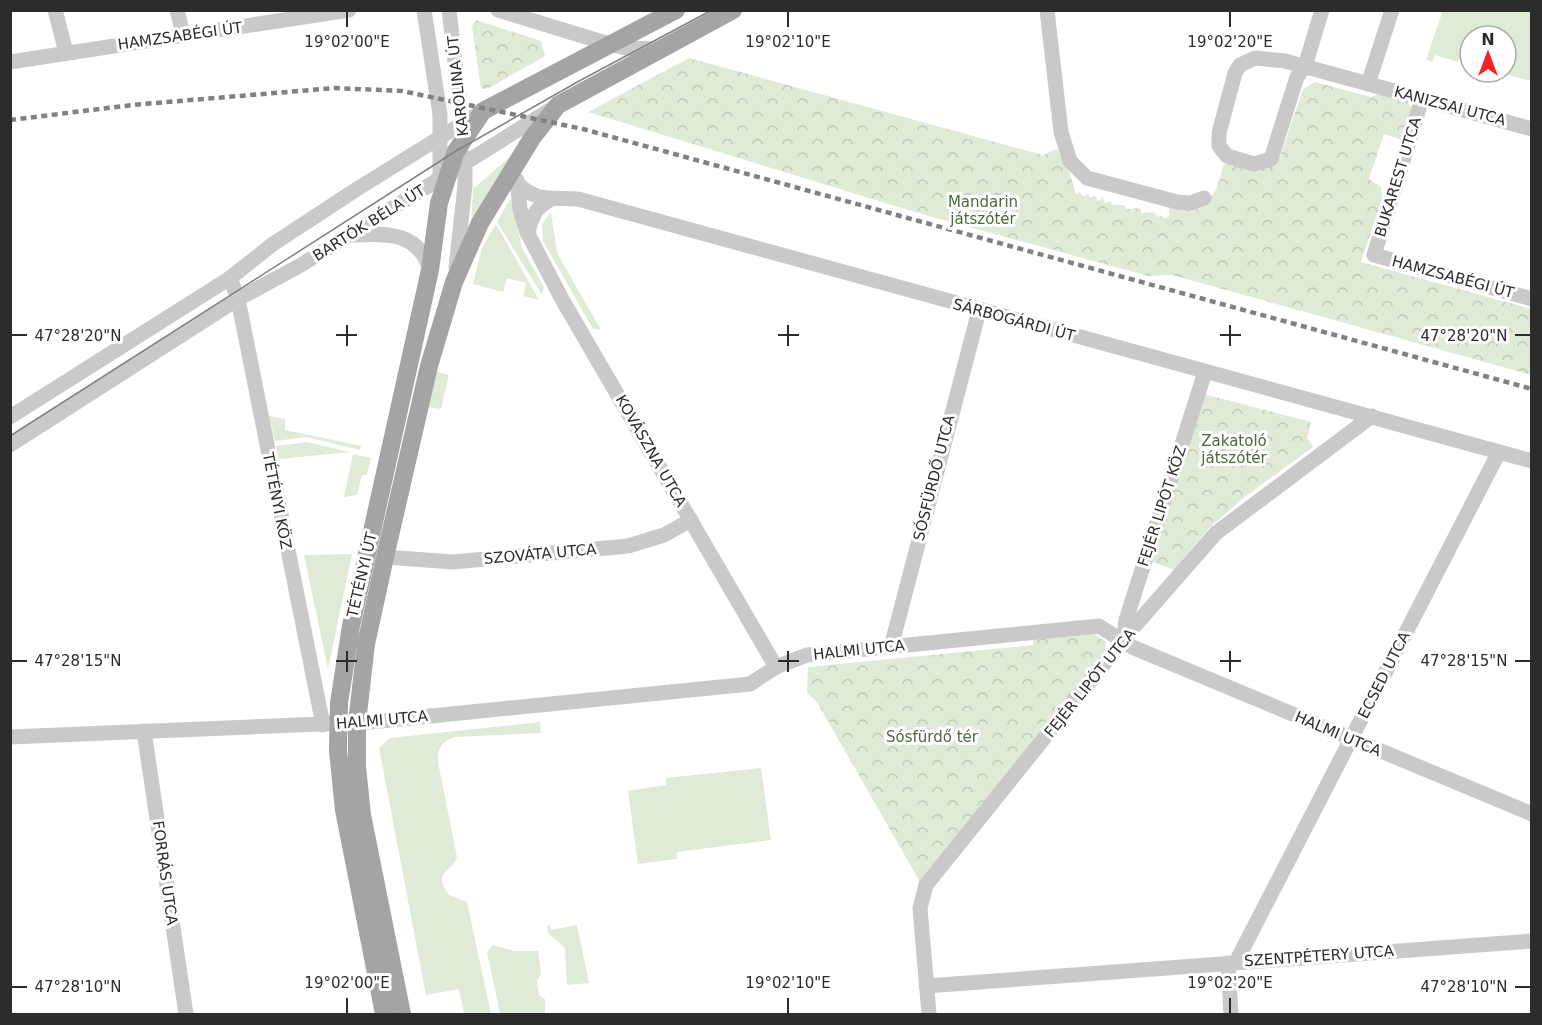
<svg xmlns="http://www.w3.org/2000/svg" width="1542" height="1025" viewBox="0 0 1542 1025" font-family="'DejaVu Sans',sans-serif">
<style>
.green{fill:#e0ebd7}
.forest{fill:url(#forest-crowns)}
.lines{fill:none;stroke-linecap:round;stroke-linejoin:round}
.minor{stroke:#c9c9c9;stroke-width:15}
.major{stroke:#a4a4a4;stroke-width:18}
.tram{stroke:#818181;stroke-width:1.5}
.rail{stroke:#818181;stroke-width:4.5;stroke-dasharray:6 4.5;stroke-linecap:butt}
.ticks{fill:none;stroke:#2c2c2c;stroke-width:2}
.labels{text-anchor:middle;stroke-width:6;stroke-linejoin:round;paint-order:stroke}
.street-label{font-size:15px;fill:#2c2c2c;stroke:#fff}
.park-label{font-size:15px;fill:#496b36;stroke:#fff}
.ticks-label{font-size:15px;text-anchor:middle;fill:#2c2c2c;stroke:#fff;stroke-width:6;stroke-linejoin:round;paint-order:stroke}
</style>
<defs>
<pattern id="forest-crowns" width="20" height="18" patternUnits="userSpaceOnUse" patternTransform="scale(1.5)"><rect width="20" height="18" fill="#e0ebd7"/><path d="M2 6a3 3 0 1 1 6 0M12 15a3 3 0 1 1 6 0" fill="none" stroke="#c0cab9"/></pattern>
</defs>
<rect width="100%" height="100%" fill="#fff"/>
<g class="green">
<polygon points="1443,10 1531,11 1531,81 1501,73 1506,72 1506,36 1470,36 1470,56 1461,53 1458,62 1435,55 1432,62 1426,60"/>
<polygon points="511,156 471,222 473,189"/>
<polygon points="511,198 522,248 544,287 542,295 497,222"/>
<polygon points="551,212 557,253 601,330 593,329 543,241 542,224"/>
<polygon points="496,224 539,300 523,296 526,283 507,278 503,292 473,284 482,248"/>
<polygon points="434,371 449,375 441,409 426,407"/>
<polygon points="269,416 285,419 285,430 361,446 360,450 307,437 275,441"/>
<polygon points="307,442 350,452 279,459 276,446"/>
<polygon points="353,454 371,458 367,475 362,475 357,495 344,497"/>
<polygon points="352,554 328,669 304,555"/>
<path d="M540,722L541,733L455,737C442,741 437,749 438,762L457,857C451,873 432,872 449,895L467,902L491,1014H464L459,989L426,995L379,748L390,738Z"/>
<polygon points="761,768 771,840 677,852 677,859 638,864 628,791 666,785 666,778"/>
<polygon points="550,925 551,930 577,925 589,983 567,985 565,948 548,933 547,926"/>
<polygon points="493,945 515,951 538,951 541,974 537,981 539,995 545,999 545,1014 500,1014 487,952"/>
</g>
<g class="forest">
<polygon points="476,20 541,41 545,56 489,88 481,89 472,26"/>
<path d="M689,58L1043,155L1057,149L1070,174L1076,194L1080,192L1083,197L1088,194L1090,198L1095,196L1098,201L1103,198L1105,203L1110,201L1113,205H1124L1127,209L1140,208L1142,213L1154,212L1157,217L1162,215L1164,219L1169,216V207C1206,215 1216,198 1223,166L1227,163C1248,168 1265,176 1280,157L1303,89L1315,82L1371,97L1382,93L1404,99L1412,108L1403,140L1384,134L1369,179L1381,187L1382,199L1361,262L1531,309V375L1172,275L1148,276L918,213L588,112Z"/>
<polygon points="1204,394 1311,422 1307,438 1313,447 1246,496 1209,528 1174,570 1150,561"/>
<polygon points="1093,633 1106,642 1105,656 920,882 817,702 807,693 808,667 1033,645 1033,640"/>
</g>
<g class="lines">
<g class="minor">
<polyline points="55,10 66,52"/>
<polyline points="177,10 183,34"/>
<polyline points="424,10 440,115 440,183"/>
<polyline points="449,10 463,130"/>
<polyline points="498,10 609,44 626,48 660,49"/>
<polyline points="1047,10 1061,132 1070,161 1087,178 1177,202 1190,203 1204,198"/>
<polyline points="1322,10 1305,66 1297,77 1271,159 1254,164 1227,156 1219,146 1219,133 1235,73 1240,65 1255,58 1285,61 1532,129"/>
<polyline points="10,62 349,10"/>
<polyline points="1368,84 1392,10"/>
<polyline points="1422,99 1374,255 1532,299"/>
<polyline points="517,180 520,209 527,233"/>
<path d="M517,183C536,203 554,197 578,199L1532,461"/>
<path d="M550,200C535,208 531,218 528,234L563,301L776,667"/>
<path d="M353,235C387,233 419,232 430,270"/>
<polyline points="456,267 465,186 465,157"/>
<polyline points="230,278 238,299 323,725"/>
<polyline points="10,417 230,278 273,244 357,189 481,112"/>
<polyline points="10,445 238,299 301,265 553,108"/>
<polyline points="385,557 453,562 628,546 664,535 691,520"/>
<polyline points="1124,639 1126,620 1205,372"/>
<polyline points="891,647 979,311"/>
<polyline points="144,731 186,1014"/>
<polyline points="10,737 371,722 750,684 776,667 807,655 1099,626 1132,647 1532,814"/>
<polyline points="1236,962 1499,452"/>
<polyline points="1228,963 1231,1014"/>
<polyline points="926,986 1532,941"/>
<polyline points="929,1014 920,908 926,885 1132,629 1216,533 1372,416"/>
</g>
<g class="major">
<polyline points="384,1014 344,810 338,750 339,703 351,626 430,270 439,203 456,151 483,111 676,10"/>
<polyline points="402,1014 362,815 357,767 357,723 366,644 385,557 429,366 454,282 480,223 532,138 558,105 733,10"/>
</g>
<polyline class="tram" points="10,436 456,151 581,80 712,10"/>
<polyline class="rail" points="10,120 132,105 335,88 402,91 583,129 1532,389"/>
</g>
<path class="ticks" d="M347,12V27M788,12V27M1230,12V27M347,325V346M788,325V346M1230,325V346M12,335H27M336,335H357M778,335H799M1220,335H1241M1515,335H1530M347,651V672M788,651V672M1230,651V672M12,661H27M336,661H357M778,661H799M1220,661H1241M1515,661H1530M12,987H27M1515,987H1530M347,998V1013M788,998V1013M1230,998V1013"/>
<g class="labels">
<g class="street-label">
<text transform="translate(180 36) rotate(-8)" y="5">HAMZSABÉGI ÚT</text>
<text transform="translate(458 86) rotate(-96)" y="5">KAROLINA ÚT</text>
<text transform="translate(1450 106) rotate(15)" y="5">KANIZSAI UTCA</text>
<text transform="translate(1398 177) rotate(-73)" y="5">BUKAREST UTCA</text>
<text transform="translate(369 223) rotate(-32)" y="5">BARTÓK BÉLA ÚT</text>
<text transform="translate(1453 277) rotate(15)" y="5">HAMZSABÉGI ÚT</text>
<text transform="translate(1014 320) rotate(15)" y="5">SÁRBOGÁRDI ÚT</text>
<text transform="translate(651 451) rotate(60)" y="5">KOVÁSZNA UTCA</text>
<text transform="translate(934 478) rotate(-76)" y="5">SÓSFÜRDŐ UTCA</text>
<text transform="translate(277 501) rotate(79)" y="5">TÉTÉNYI KÖZ</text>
<text transform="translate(1162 506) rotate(-72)" y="5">FEJÉR LIPÓT KÖZ</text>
<text transform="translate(540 554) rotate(-5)" y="5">SZOVÁTA UTCA</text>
<text transform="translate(362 575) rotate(-77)" y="5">TÉTÉNYI ÚT</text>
<text transform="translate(859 650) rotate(-6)" y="5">HALMI UTCA</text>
<text transform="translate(1384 675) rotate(-63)" y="5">ECSED UTCA</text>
<text transform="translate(1090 683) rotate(-51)" y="5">FEJÉR LIPÓT UTCA</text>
<text transform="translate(382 720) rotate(-5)" y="5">HALMI UTCA</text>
<text transform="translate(1338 734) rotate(23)" y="5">HALMI UTCA</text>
<text transform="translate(165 873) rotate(82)" y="5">FORRÁS UTCA</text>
<text transform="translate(1319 956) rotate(-4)" y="5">SZENTPÉTERY UTCA</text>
</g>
<g class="park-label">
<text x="983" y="207">Mandarin<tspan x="983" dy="17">játszótér</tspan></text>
<text x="1234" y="446">Zakatoló<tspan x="1234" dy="17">játszótér</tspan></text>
<text x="932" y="742">Sósfürdő tér</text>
</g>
</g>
<g class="ticks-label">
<text x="347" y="47">19°02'00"E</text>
<text x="788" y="47">19°02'10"E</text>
<text x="1230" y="47">19°02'20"E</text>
<text x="78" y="341">47°28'20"N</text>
<text x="1464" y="341">47°28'20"N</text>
<text x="78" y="666">47°28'15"N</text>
<text x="1464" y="666">47°28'15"N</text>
<text x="347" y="988">19°02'00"E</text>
<text x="788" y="988">19°02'10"E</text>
<text x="1230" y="988">19°02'20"E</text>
<text x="78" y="992">47°28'10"N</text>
<text x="1464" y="992">47°28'10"N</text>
</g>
<rect width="1542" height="1025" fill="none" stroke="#2c2c2c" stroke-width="24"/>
<g transform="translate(1488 54)"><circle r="28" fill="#ffffff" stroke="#ababab" stroke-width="1.5"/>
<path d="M0-4.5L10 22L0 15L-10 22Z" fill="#f5231b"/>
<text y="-9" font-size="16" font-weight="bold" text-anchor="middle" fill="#2c2c2c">N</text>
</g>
</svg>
